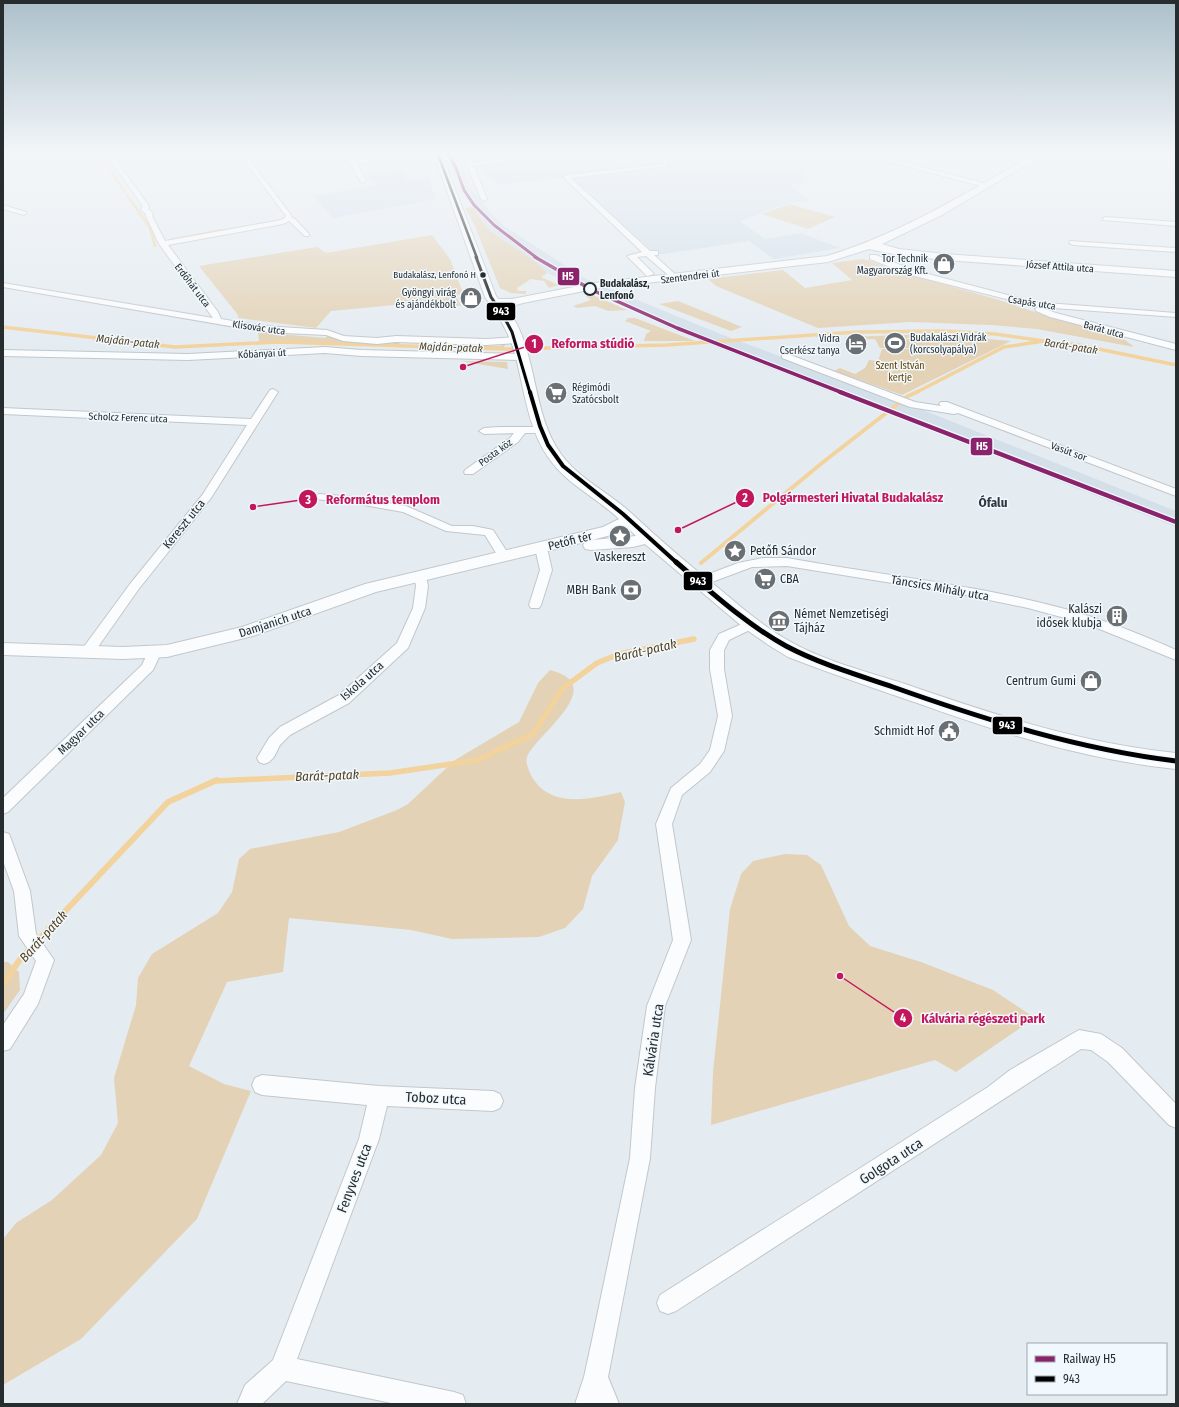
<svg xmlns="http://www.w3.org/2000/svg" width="1179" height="1407" viewBox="0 0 1179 1407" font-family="'Fira Sans Condensed',sans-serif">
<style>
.built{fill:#d3e0ea}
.green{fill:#e3d2b6}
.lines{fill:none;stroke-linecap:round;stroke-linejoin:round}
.stream-far4{stroke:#f2d29d;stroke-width:2.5}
.stream-far3{stroke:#f2d29d;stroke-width:3.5}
.stream-far2{stroke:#f2d29d;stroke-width:4}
.stream-far1{stroke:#f2d29d;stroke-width:5.5}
.stream{stroke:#f2d29d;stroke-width:6}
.street-casing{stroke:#c2c7cb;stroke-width:2}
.secondary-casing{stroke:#c2c7cb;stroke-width:2}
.street{fill:#fbfcfd;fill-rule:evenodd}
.secondary{fill:#fbfcfd;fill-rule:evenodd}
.bus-1-far3-casing{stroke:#f1f9fe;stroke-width:4}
.bus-1-far2-casing{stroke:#f1f9fe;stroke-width:5}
.bus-1-far1-casing{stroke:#f1f9fe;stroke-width:6}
.bus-1-casing{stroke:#f1f9fe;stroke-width:8}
.bus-1-far3{stroke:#000;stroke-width:2.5}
.bus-1-far2{stroke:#000;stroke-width:3}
.bus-1-far1{stroke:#000;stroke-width:4}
.bus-1{stroke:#000;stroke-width:5}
.rail-1-far2-casing{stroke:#f1f9fe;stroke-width:4.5}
.rail-1-far1-casing{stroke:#f1f9fe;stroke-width:5.5}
.rail-1-casing{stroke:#f1f9fe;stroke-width:7}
.rail-1-far2{stroke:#8a236c;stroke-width:3}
.rail-1-far1{stroke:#8a236c;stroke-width:3.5}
.rail-1{stroke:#8a236c;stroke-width:4.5}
.bus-dot{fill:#272c2f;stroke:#f1f9fe;stroke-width:1.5}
.stop-dot{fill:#f1f9fe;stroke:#272c2f;stroke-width:2}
.labels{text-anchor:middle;stroke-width:3;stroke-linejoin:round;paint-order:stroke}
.far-bus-label{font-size:9px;fill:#272c2f;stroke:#f1f9fe;text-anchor:end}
.far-poi-label{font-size:10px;fill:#272c2f;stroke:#f1f9fe;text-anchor:end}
.far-street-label{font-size:10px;fill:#272c2f;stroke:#f1f9fe}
.far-stop-label{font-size:10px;font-weight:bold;fill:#272c2f;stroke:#f1f9fe;text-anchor:start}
.far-park-label{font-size:10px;fill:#634300;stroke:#f1f9fe}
.far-water-label{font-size:11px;font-style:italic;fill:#55401f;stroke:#f1f9fe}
.street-label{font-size:12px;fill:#272c2f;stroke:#f1f9fe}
.poi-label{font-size:12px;fill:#272c2f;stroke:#f1f9fe;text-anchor:end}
.far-district-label{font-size:13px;font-weight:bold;fill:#2f3940;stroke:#f1f9fe}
.water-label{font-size:13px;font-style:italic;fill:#55401f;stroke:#f1f9fe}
.near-street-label{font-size:14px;fill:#272c2f;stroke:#f1f9fe}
.leader{fill:none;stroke:#c2185b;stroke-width:1.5}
.callout-dot{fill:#c2185b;stroke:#f1f9fe;stroke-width:1.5}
.mark-label{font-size:12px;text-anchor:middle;font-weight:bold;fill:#fff}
.callout-label{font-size:13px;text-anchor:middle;font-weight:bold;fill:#c2185b;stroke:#f1f9fe;stroke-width:3;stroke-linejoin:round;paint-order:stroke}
.line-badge{stroke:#f1f9fe;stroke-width:1.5}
.badge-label{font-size:11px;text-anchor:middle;font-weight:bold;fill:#fff}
</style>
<rect width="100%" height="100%" fill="#e5ecf1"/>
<g class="built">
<polygon points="445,152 457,152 472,190 490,212 504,226 586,279 723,335 913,406 1176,511 1176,527 671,329 598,294 547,273 542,267 508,244 487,227 461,191"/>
<polygon points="637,152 797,152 812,162 806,163 805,182 790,185 810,201 789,203 740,221 765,239 801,233 840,248 774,259 749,241 657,255 567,177 498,185 478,166 554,155 564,164 640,156"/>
<polygon points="400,167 407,180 429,179 436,199 334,218 313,196 377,185 365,173"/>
</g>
<g class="green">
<polygon points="789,204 835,217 808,229 762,214"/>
<path d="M473,207C478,214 482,222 488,228C505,245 531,254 547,273L541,277L559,285L549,288L544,281L531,279L517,288L518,291H526V294L511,293L500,288L474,224L465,208Z"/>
<polygon points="432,235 450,259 463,293 456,295 461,306 405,304 331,311 316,328 238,318 238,315 199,266 317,247 326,253"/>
<polygon points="862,259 871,261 893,270 996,299 1053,318 1120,336 1134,347 1037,329 991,325 910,322 818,328 716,286 708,279 783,270 805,288 852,280 832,263"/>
<polygon points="593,295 627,310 608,311 595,306 577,308 573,306 591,300 586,296"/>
<polygon points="678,301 742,327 731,331 659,304"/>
<polygon points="628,318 635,318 695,341 644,341 646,334 651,331 625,321"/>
<path d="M258,332L325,338L327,336C351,344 375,342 400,341L399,345L476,348L477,344H486V346H501V344H505L504,348H490L259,341Z"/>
<polygon points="931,334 1011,341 902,395 834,371 840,368 855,374 865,368 869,360 878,361 882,349 918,349 911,338 847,340 845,337"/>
<polygon points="875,339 910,339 915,348 880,348"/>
<polygon points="460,361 507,362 508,369"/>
<path d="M550,670C611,685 536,734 527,757C525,763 529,771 532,777C551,809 591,799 621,792L625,802L618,840L592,876L583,909L565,928L539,937L452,939L411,930L289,918L283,972L227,982L189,1066L224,1084L251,1091L197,1219L81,1339L3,1385V1239L16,1223L52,1200L101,1155L118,1123L114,1078L136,1005L138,978L152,954L218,913L232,892L239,859L250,849L339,832L397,810L408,804L455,760L519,722L538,683Z"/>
<polygon points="785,854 807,855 821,865 849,926 870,946 921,962 993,990 1035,1018 956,1072 935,1060 711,1125 713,1072 730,909 741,874 753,861"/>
<polygon points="3,962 8,962 19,972 20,990 3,1014"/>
</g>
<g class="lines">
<g class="stream-far4">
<polyline points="97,152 125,192"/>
<polyline points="127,195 150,228 155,246"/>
<polyline points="171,240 222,230"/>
</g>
<g class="stream-far3">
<polyline points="3,327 175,347 278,342 505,349 667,345 857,332 945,331 995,334 1044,341"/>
<polyline points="915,393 1004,347 1044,341 1079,345 1176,365"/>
</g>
<polyline class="stream-far2" points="701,563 822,463 908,396 917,392"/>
<polyline class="stream-far1" points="215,781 390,773 478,760 533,734 563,688 597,663 619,654 694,639"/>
<polyline class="stream" points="3,984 21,958 168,802 217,780"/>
<g class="street-casing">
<g id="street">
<polygon points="24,152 33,152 3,162 3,158"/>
<polygon points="104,152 110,152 149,206 148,209 153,213 152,216 165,241 281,220 285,218 286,216 238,152 244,152 291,215 292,218 295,219 309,234 309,236 305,236 289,221 283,224 168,245 218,312 221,319 264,326 327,330 344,336 377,338 396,336 486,339 516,337 520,340 516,343 486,345 396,342 377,344 343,341 326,335 264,332 3,287 3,283 213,318 159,244 146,216 146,214 141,210 143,206"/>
<polygon points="339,152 345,152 354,161 417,152 432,152 357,164 366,181 363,183 360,181 350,164"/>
<polygon points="465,152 496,152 472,156 473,163 555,152 571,152 474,166 487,199 484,201 481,199 467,165"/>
<polygon points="1170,152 1176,152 1176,160 1174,159"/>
<polygon points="663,154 668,155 667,166 571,178 650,251 658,251 658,255 654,255 677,276 677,280 674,280 646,256 637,257 654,274 647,276 627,256 642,252 563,177 566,175 662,164"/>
<polygon points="884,157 987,184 988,185 985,187 882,160 881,159"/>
<polygon points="3,205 26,212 27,213 24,215 3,209"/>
<polygon points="1105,217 1176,222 1176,226 1103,220 1103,218"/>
<polygon points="1070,241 1176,248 1176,252 1073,245 1069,243"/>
<polygon points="870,255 876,255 913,270 1034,302 1176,313 1176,317 1040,307 1056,313 1176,344 1176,350 1050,317 1036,311 1035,309 1038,307 907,274 870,259"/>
<polygon points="325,347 361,350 521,354 525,357 521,360 361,356 325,353 188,360 3,356 3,350 188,354"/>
<polygon points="785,353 915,402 941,406 939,404 941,402 947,402 1176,489 1176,496 958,413 954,414 910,407 782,358 782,354"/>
<polygon points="273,389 278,392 211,498 138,590 93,654 83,654 81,651 83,648 130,584 203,494 247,425 3,414 3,408 251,419 270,390"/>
<polygon points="499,427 542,427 547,430 542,433 525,433 518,442 473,474 465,474 464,472 465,470 510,438 514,433 484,434 479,431 484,428"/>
<polygon points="319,494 353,497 406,506 452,526 473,526 493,530 509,555 503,559 499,558 485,535 446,531 403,512 353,503 315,499 314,497"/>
<polygon points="541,544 547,548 552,570 541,605 539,608 531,608 529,605 540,570 535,548"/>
<path d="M763,558H787C879,575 974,584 1065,609C1103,619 1140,634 1176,650V660L1087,624L1028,608L960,594L787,566L752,567L704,585L700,586L694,582L696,579L738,563Z"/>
<polygon points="420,572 426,576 428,586 425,608 408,648 349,703 290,735 280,745 274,757 269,762 264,764 259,762 257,758 269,738 280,727 339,695 397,643 413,608 416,586 414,576"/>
<polygon points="751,620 756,621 757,624 756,627 729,640 724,650 724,669 732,716 724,751 710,772 682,795 672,824 691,940 665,1006 655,1088 650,1158 608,1377 619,1404 575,1404 584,1377 592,1340 630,1158 635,1088 647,1006 673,940 656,824 671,788 700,764 710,750 718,716 710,669 710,650 719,634"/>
<polygon points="154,648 159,650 161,653 153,670 8,812 3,814 3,798 142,665 149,650"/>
<polygon points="3,832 9,834 11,839 30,891 36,934 54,960 38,1004 10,1049 3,1051 3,1025 24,994 36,961 19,936 14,891 3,861"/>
<polygon points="1079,1030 1101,1034 1122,1048 1176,1104 1176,1128 1169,1125 1108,1062 1091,1050 1081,1049 676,1311 668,1314 660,1311 657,1303 660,1295 988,1087 1010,1070"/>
<polygon points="262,1075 379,1086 493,1091 500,1094 503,1101 500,1108 493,1111 387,1106 379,1139 297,1359 454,1392 463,1395 466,1404 396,1404 286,1381 262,1404 237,1404 245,1385 273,1360 359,1139 367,1105 262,1095 255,1092 252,1085 255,1078"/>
</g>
</g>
<g class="secondary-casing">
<path id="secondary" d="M433,152H441L496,296L498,299H512L594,283L827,256C903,233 969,191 1038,152H1048L942,215L882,244L899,249L945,254L1176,271V277L945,260L898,255L869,249L828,262L594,289L523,303L513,306H505C539,347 530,412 561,454C579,479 608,492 630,512C660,540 690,566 722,591C742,608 762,625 784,638C820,660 865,671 905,684C995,715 1080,743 1176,753V769C1087,760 1004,734 920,704C876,689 832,674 788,657L770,646L744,628L645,544L633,547L591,550L585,549L583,545L585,542L376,592L253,636L167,657L123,659L3,655V643L123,647L167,645L242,627L365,584L603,527L619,519C596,497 566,484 548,457C526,425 524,383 513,347C506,327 497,314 485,297ZM627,527L636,536L592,540L615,534Z"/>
</g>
<use href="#street" class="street"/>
<use href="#secondary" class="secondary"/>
<g class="bus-1-far3-casing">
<polyline id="bus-1-far3" points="437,152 477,258"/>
</g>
<g class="bus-1-far2-casing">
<polyline id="bus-1-far2" points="476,257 491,297 503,315 512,332 530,393"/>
</g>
<g class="bus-1-far1-casing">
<polyline id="bus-1-far1" points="530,392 540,426 548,445 563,466 623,514 677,563"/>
</g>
<g class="bus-1-casing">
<path id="bus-1" d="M676,562C711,592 746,624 786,646C820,664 858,675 893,687C986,720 1078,749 1176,761"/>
</g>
<use href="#bus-1-far3" class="bus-1-far3"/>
<use href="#bus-1-far2" class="bus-1-far2"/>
<use href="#bus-1-far1" class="bus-1-far1"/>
<use href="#bus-1" class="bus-1"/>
<g class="rail-1-far2-casing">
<polyline id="rail-1-far2" points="447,152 456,168 464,190 474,205 494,225 537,258"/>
</g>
<g class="rail-1-far1-casing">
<polyline id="rail-1-far1" points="535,257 592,290 677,328 843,393"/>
</g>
<g class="rail-1-casing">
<polyline id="rail-1" points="840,392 1176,522"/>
</g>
<use href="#rail-1-far2" class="rail-1-far2"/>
<use href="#rail-1-far1" class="rail-1-far1"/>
<use href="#rail-1" class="rail-1"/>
</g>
<linearGradient id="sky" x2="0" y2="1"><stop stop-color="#acc0ca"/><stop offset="0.44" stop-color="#f3f6f9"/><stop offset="1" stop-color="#f3f6f9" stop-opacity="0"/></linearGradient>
<rect width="1179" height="349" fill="url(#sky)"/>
<defs>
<g id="shop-disc" transform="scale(1.15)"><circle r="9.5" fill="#6a6f73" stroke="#f1f9fe"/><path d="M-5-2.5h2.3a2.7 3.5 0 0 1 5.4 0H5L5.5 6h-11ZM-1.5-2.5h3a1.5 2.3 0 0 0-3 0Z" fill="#fff"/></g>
<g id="stadium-disc" transform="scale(1.15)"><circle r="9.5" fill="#6a6f73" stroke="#f1f9fe"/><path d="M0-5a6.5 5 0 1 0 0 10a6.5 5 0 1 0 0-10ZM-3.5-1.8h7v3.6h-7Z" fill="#fff"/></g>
<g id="hotel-disc" transform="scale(1.15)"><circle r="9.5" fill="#6a6f73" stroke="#f1f9fe"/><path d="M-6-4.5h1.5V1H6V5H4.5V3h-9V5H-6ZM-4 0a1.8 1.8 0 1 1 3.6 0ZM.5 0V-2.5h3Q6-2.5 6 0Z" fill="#fff"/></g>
<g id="supermarket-disc" transform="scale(1.15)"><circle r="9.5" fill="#6a6f73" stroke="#f1f9fe"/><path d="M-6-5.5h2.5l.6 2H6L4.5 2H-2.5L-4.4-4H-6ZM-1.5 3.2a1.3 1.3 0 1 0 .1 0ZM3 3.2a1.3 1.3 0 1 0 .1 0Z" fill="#fff"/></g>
<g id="sight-disc" transform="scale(1.15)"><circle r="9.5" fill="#6a6f73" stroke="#f1f9fe"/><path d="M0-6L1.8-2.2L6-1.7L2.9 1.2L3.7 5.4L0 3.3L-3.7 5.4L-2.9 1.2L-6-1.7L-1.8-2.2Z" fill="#fff"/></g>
<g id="bank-disc" transform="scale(1.15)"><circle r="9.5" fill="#6a6f73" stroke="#f1f9fe"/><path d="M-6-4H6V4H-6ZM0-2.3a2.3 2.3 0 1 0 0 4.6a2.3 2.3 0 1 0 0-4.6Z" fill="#fff"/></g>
<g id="building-disc" transform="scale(1.15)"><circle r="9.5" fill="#6a6f73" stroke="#f1f9fe"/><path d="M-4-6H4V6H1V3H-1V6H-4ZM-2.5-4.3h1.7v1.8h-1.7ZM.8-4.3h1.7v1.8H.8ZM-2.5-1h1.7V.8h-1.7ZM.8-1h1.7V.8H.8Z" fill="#fff"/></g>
<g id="museum-disc" transform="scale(1.15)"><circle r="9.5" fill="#6a6f73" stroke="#f1f9fe"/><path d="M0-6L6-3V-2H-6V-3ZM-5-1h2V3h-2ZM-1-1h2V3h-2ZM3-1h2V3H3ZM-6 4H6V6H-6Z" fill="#fff"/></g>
<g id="civic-disc" transform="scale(1.15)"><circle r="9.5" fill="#6a6f73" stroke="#f1f9fe"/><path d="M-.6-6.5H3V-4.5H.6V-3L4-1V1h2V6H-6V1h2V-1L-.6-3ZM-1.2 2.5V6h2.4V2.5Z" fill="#fff"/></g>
</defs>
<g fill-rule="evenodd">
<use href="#shop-disc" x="944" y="264"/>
<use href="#shop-disc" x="471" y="298"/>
<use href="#stadium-disc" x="895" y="343"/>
<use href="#hotel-disc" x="856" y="344"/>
<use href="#supermarket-disc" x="556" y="393"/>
<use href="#sight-disc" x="620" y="536"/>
<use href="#sight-disc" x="735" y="551"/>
<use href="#supermarket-disc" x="765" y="579"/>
<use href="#bank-disc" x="631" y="590"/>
<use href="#building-disc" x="1117" y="616"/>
<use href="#museum-disc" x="779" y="621"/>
<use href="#shop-disc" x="1091" y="681"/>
<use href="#civic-disc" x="949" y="731"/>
</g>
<circle class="bus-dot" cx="483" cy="275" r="3.5"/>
<circle class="stop-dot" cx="590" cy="289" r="6"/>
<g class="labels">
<g class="far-bus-label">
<text x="476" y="278">Budakalász, Lenfonó H</text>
</g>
<g class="far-poi-label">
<text x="928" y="262">Tor Technik<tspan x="928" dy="12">Magyarország Kft.</tspan></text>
<text x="456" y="296">Gyöngyi virág<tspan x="456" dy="12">és ajándékbolt</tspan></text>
<text x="910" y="341" text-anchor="start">Budakalászi Vidrák<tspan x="910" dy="12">(korcsolyapálya)</tspan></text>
<text x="840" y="342">Vidra<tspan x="840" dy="12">Cserkész tanya</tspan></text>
<text x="572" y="391" text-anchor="start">Régimódi<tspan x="572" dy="12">Szatócsbolt</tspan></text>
</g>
<g class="far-street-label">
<text transform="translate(1060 266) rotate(4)" y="4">József Attila utca</text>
<text transform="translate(690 276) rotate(-7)" y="4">Szentendrei út</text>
<text transform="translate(193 285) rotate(53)" y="4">Erdőhát utca</text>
<text transform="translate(1032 302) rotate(9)" y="4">Csapás utca</text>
<text transform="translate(259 327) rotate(8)" y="4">Klisovác utca</text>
<text transform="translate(1104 329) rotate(15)" y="4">Barát utca</text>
<text transform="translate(262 353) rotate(-3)" y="4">Kőbányai út</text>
<text transform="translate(128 417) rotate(2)" y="4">Scholcz Ferenc utca</text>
<text transform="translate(1069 451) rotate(20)" y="4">Vasút sor</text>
<text transform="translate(495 452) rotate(-36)" y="4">Posta köz</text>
</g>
<g class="far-stop-label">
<text x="600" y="287">Budakalász,<tspan x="600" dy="12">Lenfonó</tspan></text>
</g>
<g class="far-park-label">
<text x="900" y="369">Szent István<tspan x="900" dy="12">kertje</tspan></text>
</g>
<g class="far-water-label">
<text transform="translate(128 341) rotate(6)" y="4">Majdán-patak</text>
<text transform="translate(1071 346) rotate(9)" y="4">Barát-patak</text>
<text transform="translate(451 347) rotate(2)" y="4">Majdán-patak</text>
</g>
<g class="street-label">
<text transform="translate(184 524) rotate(-51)" y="4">Kereszt utca</text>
<text transform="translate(570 541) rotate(-14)" y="4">Petőfi tér</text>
<text transform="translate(940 588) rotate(10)" y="4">Táncsics Mihály utca</text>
<text transform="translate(275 622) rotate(-18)" y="4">Damjanich utca</text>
<text transform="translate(362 681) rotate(-41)" y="4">Iskola utca</text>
<text transform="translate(81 732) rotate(-44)" y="4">Magyar utca</text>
</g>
<g class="poi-label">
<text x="750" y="555" text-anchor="start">Petőfi Sándor</text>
<text x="620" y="561" text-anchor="middle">Vaskereszt</text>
<text x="780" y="583" text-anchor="start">CBA</text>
<text x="616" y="594">MBH Bank</text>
<text x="1102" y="613">Kalászi<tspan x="1102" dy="14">idősek klubja</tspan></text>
<text x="794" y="618" text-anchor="start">Német Nemzetiségi<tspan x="794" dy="14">Tájház</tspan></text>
<text x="1076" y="685">Centrum Gumi</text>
<text x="934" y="735">Schmidt Hof</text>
</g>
<g class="far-district-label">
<text x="993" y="507">Ófalu</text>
</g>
<g class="water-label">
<text transform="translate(645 650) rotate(-13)" y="5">Barát-patak</text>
<text transform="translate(327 775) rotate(-2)" y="5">Barát-patak</text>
<text transform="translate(43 936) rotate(-48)" y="5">Barát-patak</text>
</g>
<g class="near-street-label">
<text transform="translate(653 1040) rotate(-81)" y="5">Kálvária utca</text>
<text transform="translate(436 1098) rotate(3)" y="5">Toboz utca</text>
<text transform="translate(891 1161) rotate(-33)" y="5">Golgota utca</text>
<text transform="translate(354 1178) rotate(-69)" y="5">Fenyves utca</text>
</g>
</g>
<path class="leader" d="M463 367L534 344M678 530L745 498M253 507L308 499M840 976L903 1018"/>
<g class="callout-dot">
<circle cx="463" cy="367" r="4"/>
<circle cx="678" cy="530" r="4"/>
<circle cx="253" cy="507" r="4"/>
<circle cx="840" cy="976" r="4"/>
<circle cx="534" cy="344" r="10"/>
<circle cx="745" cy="498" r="10"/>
<circle cx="308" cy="499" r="10"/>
<circle cx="903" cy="1018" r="10"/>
</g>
<g class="mark-label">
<text x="534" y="348">1</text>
<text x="745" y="502">2</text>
<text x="308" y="504">3</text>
<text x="903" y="1022">4</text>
</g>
<g class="callout-label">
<text x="593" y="348">Reforma stúdió</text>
<text x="853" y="502">Polgármesteri Hivatal Budakalász</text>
<text x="383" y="504">Református templom</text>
<text x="983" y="1023">Kálvária régészeti park</text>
</g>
<g class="line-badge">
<rect x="557" y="267" width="23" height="19" rx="4" fill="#8a236c"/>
<rect x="486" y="302" width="30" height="19" rx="4" fill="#000"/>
<rect x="970" y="437" width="23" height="19" rx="4" fill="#8a236c"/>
<rect x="683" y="571" width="30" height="20" rx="4" fill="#000"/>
<rect x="992" y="716" width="31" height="19" rx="4" fill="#000"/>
</g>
<g class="badge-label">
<text x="568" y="280">H5</text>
<text x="501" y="315">943</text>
<text x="982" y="450">H5</text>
<text x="698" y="585">943</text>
<text x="1007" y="729">943</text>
</g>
<rect width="1179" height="1407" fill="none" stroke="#272c2f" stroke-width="8"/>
<rect x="1027" y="1343" width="140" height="52" fill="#f1f9fe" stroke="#a0a7ab"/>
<rect x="1035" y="1356" width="20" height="6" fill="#8a236c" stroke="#a0a7ab"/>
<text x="1063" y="1363" font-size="12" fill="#272c2f">Railway H5</text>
<rect x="1035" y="1376" width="20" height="6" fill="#000000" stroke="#a0a7ab"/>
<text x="1063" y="1383" font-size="12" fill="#272c2f">943</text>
</svg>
